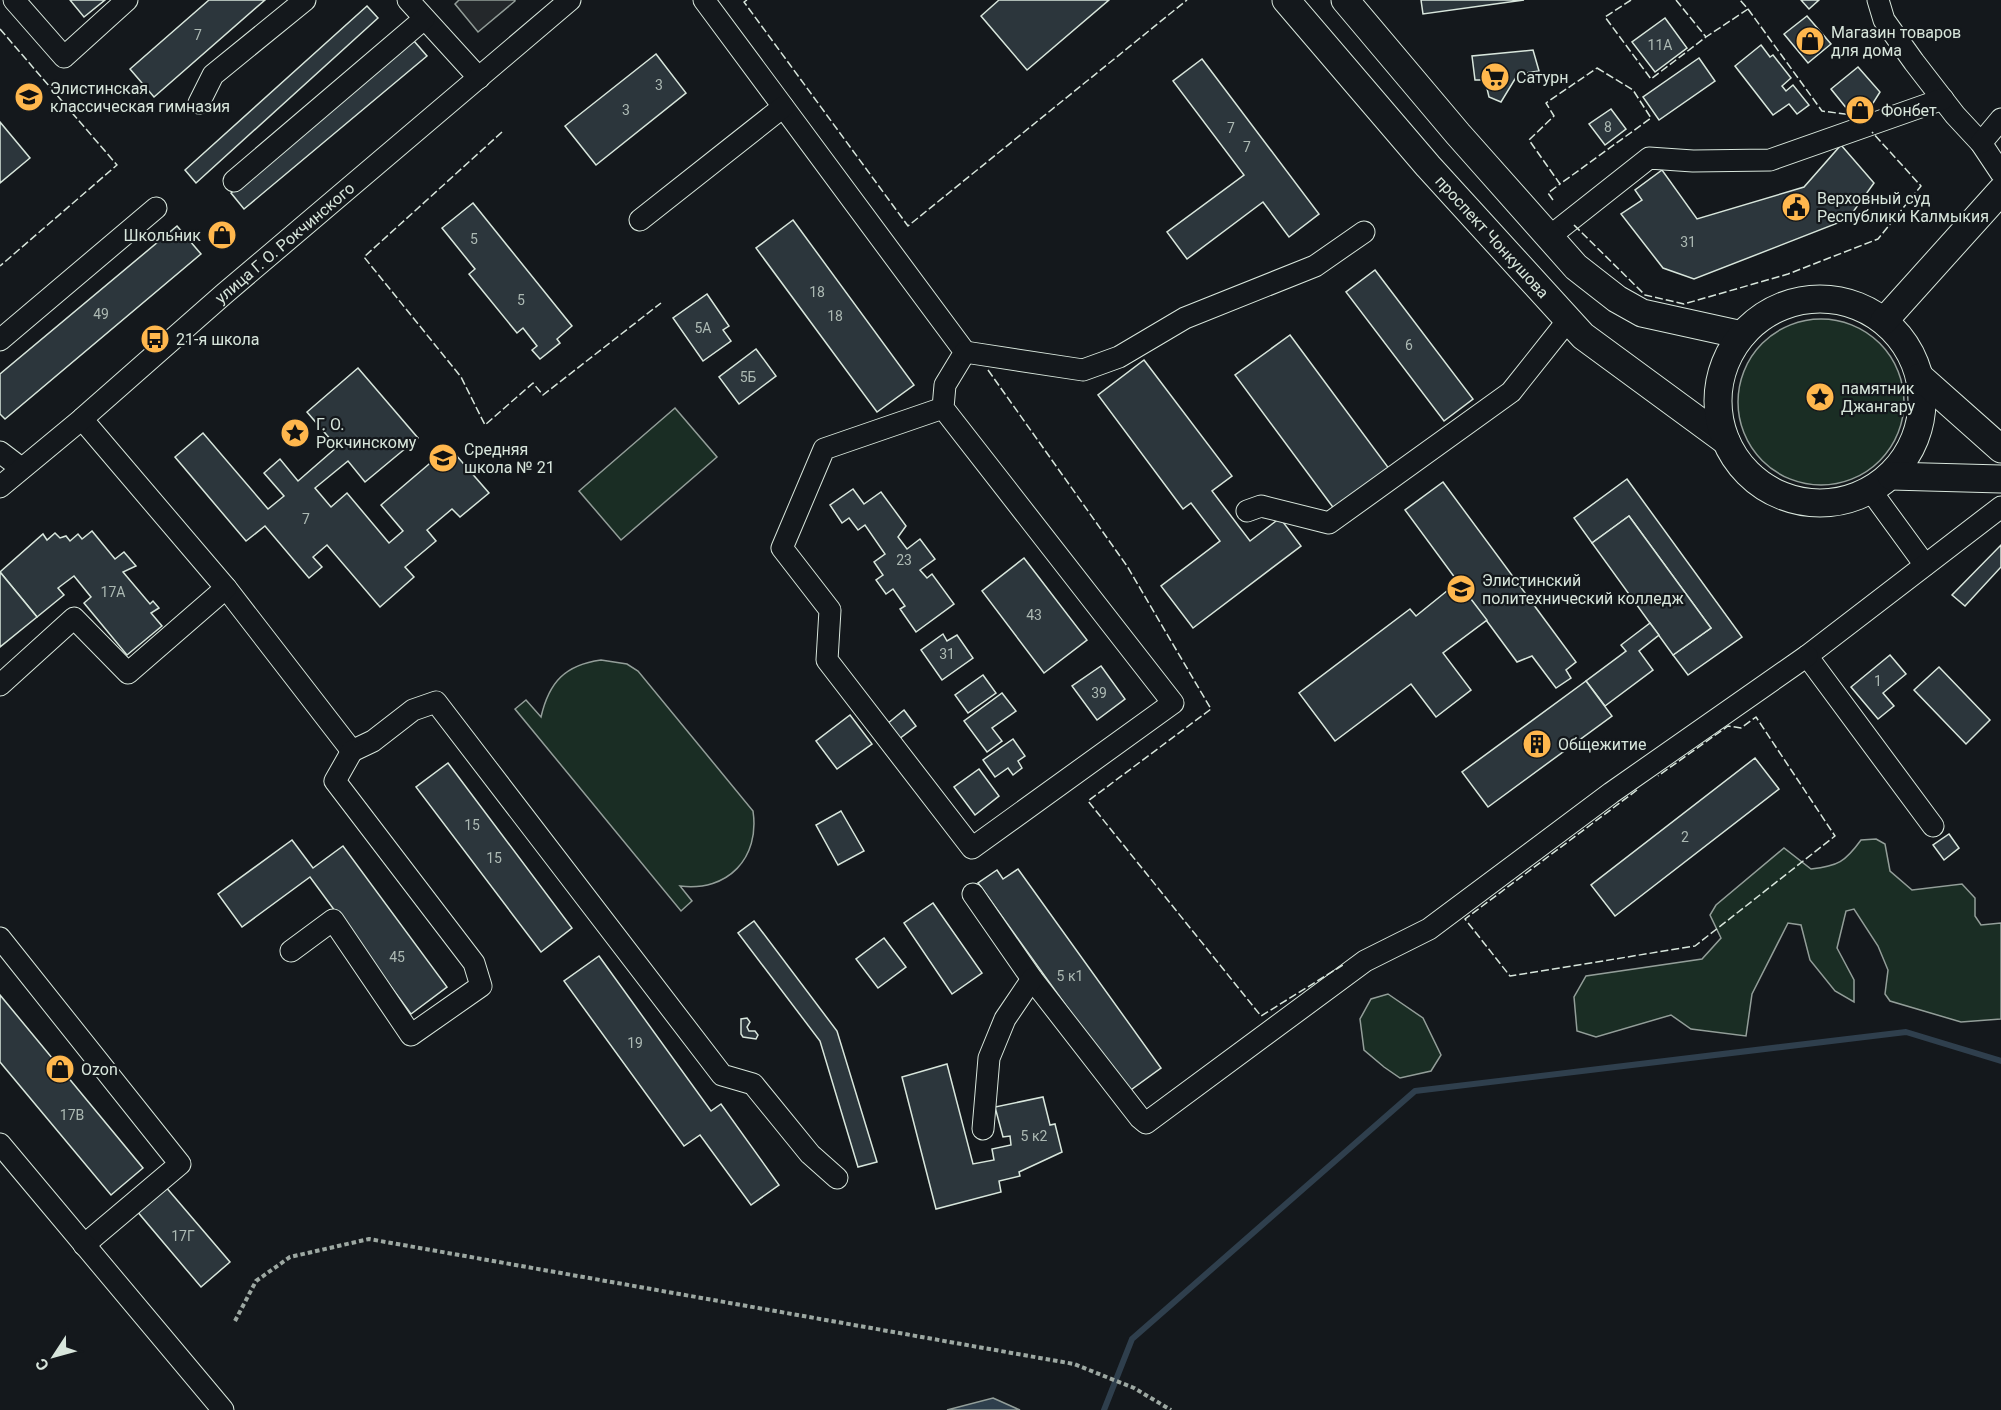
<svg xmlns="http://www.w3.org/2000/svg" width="2001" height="1410" viewBox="0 0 2001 1410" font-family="Roboto,sans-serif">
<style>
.green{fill:#1a2d24;stroke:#939e99;stroke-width:1.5}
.parking{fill:#24282b;stroke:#939e99;stroke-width:1.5}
.water{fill:#2f3f4d;stroke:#939e99;stroke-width:1.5}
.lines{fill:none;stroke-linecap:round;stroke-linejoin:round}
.stream{stroke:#2f3f4d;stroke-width:6}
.building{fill:#2c363c;stroke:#d8e6dc;stroke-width:1.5}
.minor-casing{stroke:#d8e6dc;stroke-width:23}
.major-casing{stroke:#d8e6dc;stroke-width:29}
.path{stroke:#9da8a2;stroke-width:4;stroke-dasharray:4.5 3;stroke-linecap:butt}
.minor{stroke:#14181c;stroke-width:21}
.major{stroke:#14181c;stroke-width:27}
.fence{stroke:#d8e6dc;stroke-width:1.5;stroke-dasharray:8 3;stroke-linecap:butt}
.labels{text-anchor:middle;stroke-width:4.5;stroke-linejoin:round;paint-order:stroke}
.number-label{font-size:14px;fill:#adbab4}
.poi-label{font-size:16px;fill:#d8e6dc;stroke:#14181c;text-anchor:start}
.street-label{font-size:16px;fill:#d8e6dc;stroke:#14181c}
</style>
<rect width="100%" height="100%" fill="#14181c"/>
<g class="green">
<circle cx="1821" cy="402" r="83"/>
<polygon points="675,408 717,457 621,540 579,491"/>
<path d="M601,660L627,664L638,671L753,811C760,858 728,892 680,886L692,901L681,911L515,709L526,700L541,717C549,682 565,665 601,660Z"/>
<path d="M1876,839L1885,844L1890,871L1912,890L1962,884L1975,898V916L1981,925L2001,923V1019L1961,1022L1890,1001L1885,994L1888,970L1878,946L1854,909L1846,911L1837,948L1854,980V1002L1835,991L1810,960L1801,925L1788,923L1752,994L1746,1036L1691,1029L1671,1015L1596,1037L1577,1031L1574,997L1586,976L1702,959L1721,938L1710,915L1716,905L1784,848L1811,869C1838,866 1845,862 1861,840Z"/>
<polygon points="1388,994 1423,1018 1441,1055 1431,1071 1400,1078 1384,1067 1364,1050 1360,1019 1371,999"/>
</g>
<polygon class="parking" points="459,0 515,0 515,1 478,32 455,4"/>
<polygon class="water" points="993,1398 1020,1410 947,1410"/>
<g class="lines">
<polyline class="stream" points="1104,1410 1132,1339 1415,1091 1906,1032 2001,1061"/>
</g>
<g class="building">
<polygon points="70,0 105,0 84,17"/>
<polygon points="209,0 265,0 154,97 130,69"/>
<polygon points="999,0 1109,0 1027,70 981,16"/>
<polygon points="1421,0 1524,0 1423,14"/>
<polygon points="1801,0 1819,0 1809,9"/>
<polygon points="367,6 378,18 196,183 185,170"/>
<polygon points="1807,16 1831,44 1808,63 1784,34"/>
<polygon points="1665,18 1687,48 1655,72 1632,42"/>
<polygon points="414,41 427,56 244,209 231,193"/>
<polygon points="1761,45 1770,57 1773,55 1791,78 1782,86 1786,91 1793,85 1809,105 1797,114 1789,104 1773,115 1735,66"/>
<polygon points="1533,50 1539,71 1518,74 1501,102 1489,97 1485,80 1475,80 1472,56"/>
<polygon points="656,54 686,93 596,165 565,126"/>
<polygon points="1699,58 1715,81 1659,120 1643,97"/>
<polygon points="1202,59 1319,214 1289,237 1263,202 1187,259 1167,232 1244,175 1173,81"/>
<polygon points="1858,67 1880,92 1870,108 1852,115 1831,89"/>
<polygon points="1611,109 1626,129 1605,145 1589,124"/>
<polygon points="0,122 30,158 0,183"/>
<polygon points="1841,145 1874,183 1848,219 1694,279 1663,268 1621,214 1642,200 1635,190 1662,170 1697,219 1804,187"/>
<polygon points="473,203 572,326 557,339 560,343 540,359 532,350 537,346 523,328 517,333 469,274 475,269 442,228"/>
<polygon points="793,220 914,385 877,412 756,248"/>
<polygon points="177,226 201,254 5,419 0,414 0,374"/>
<polygon points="223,226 231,235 221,245 212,235"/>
<polygon points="1375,270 1473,399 1444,421 1346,292"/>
<polygon points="707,294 729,326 723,330 731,341 703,361 673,318"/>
<polygon points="1290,335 1390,470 1335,510 1235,375"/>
<polygon points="756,349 776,376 739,404 719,377"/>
<polygon points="1144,360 1232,476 1212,491 1250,541 1280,518 1301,546 1193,628 1161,586 1220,541 1191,503 1183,509 1098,395"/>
<polygon points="358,368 418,438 365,482 348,461 315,488 331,507 347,493 389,543 403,531 381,505 449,447 489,493 460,517 452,509 427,530 436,541 405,567 414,577 380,607 327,545 313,557 322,567 309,578 265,526 246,541 175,457 203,433 268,509 284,496 264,473 280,459 298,481 337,447 307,412"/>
<polygon points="1627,479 1742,637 1688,675 1673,655 1711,628 1629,516 1592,543 1574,518"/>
<polygon points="1443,482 1576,662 1566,670 1571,678 1556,688 1532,656 1517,662 1405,510"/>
<polygon points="853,489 864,504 881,492 906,526 898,537 907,549 920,539 935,559 920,570 927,578 932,574 954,604 916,632 900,609 905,606 893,589 886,594 876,580 883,575 874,562 885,554 865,525 858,530 849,518 842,523 830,505"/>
<polygon points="1629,516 1711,628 1673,655 1592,543"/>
<polygon points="92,531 115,559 124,552 136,566 123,572 150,604 153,601 159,608 151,613 162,626 127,655 84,603 91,597 74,576 58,588 64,595 37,617 0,572 43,534 47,540 55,533 60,538 66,536 70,541 78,534 82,539"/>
<polygon points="2001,545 2001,567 1965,606 1952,595"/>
<polygon points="1024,558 1087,640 1044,673 982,591"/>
<polygon points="0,572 37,617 0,647"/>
<polygon points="1458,582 1487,620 1443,653 1471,690 1436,717 1411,684 1335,741 1299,693 1410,609 1416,616"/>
<polygon points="1650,623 1659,635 1639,651 1653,670 1605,706 1586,681 1626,651 1621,645"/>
<polygon points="943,634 947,641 957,635 973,658 942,680 921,650"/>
<polygon points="1890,655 1906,674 1883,693 1894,706 1878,719 1851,687"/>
<polygon points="1101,666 1125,699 1097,720 1072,686"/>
<polygon points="1939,667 1990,720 1966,744 1914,690"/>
<polygon points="983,675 996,693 968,713 955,695"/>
<polygon points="1586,681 1612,716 1488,807 1462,772"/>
<polygon points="1002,693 1016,711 992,728 1002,741 987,752 964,721"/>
<polygon points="904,710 916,726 899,739 887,724"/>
<polygon points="850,715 872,744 837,769 816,741"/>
<polygon points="1013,739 1025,756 1018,761 1022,768 1013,775 1008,768 995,777 983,760"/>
<polygon points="1755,758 1779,789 1615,916 1591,885"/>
<polygon points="448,763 572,928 541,952 416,787"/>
<polygon points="979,769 999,796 975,815 954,787"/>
<polygon points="841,811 864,851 838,865 816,825"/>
<polygon points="1949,834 1959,848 1944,860 1933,845"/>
<polygon points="292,840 313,868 343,846 447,987 411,1014 310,877 242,927 218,894"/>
<polygon points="1018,869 1161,1068 1128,1092 978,883 997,870 1003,879"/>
<polygon points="933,903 982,973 952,994 904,923"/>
<polygon points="754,921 837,1031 877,1162 858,1167 820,1041 738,933"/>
<polygon points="884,938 906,967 878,988 856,959"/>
<polygon points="599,956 711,1111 721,1104 779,1185 751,1205 700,1135 684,1146 564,981"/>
<polygon points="0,995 143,1168 111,1195 0,1062"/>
<polygon points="747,1018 750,1022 747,1027 749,1031 755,1031 758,1035 756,1039 743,1037 741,1034 741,1019"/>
<polygon points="947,1064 973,1164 994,1160 992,1149 1011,1145 1010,1136 1003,1137 995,1107 1043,1097 1050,1125 1055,1124 1062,1152 1019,1172 1020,1176 999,1181 1001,1192 936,1209 902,1077"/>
<polygon points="165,1186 230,1262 201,1287 136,1210"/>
</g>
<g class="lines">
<g class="minor-casing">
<g id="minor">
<polyline points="14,0 64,57 127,0"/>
<polyline points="408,0 479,78"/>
<polyline points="704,0 965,352 945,385 943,408 1173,703 972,848 827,660 830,610 782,548 824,449 943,408"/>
<polyline points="1878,0 1884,20 1914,62 1955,115 1981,143 2001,173"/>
<polyline points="199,103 213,75 305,0"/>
<polyline points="1981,143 2001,119"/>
<polyline points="234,181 424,19"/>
<polyline points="640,220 783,107"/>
<polyline points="1549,237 1649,158 1693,161 1770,160 1943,99"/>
<polyline points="0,340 156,208"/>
<polyline points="965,352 1083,370 1119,357 1185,318 1315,266 1364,232"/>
<polyline points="82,419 226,588 352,751 373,741 413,710 436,702 722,1075 753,1084 810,1154 837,1178"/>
<polyline points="0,452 21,468"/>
<path id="s1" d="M0,487L82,419L224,294L570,0"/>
<polyline points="1871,491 1925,565"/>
<polyline points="1247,511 1261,506 1329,523 1511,392 1569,319"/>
<polyline points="0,685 74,618 128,673 226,588"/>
<polyline points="1933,826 1807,656 2001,507"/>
<polyline points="973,894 1032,979 1140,1118 1146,1123 1365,961 1429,929 1611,793 1807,656"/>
<polyline points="0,938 180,1164 84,1245"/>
<polyline points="291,951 333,920 411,1035 481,986 474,963 335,781 352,751"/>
<polyline points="983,1129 989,1058 1005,1019 1032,979"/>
<polyline points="0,1144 223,1410"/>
</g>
</g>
<g class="major-casing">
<g id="major">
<path id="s2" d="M1286,0L1428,166L1583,336L1726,441"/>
<polyline points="1345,0 1458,134 1576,267 1617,299 1642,313 1742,335"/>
<circle cx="1820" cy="401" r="102"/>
<polyline points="1884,321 2001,191"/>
<polyline points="1920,377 2001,449"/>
<polyline points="1891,476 2001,479"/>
</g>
</g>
<polyline class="path" points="235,1321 256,1281 290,1257 369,1239 1074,1364 1134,1388 1171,1410"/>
<use href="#minor" class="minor"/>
<use href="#major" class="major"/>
<g class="fence">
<polyline points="747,0 744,2 908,226 1187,0"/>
<polyline points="1631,0 1605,17 1651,79 1706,37 1748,9 1740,0"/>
<polyline points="1676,0 1706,37"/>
<polyline points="1748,9 1822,111 1859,116"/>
<polyline points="0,29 117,165 0,266"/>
<polygon points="1597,68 1633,90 1651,118 1560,184 1529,140 1554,116 1546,103"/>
<polyline points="502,132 364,257 461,377 485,425 533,383 543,395 661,303"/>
<polyline points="1553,200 1548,193 1560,184"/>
<polyline points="1574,225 1645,295 1684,304 1788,274 1878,239 1921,186 1872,132"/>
<polyline points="988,370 1127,566 1211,709 1088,801 1261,1016 1343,965"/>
<polyline points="1637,790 1465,919 1510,976 1695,946 1835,836 1756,717 1741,728 1728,726 1658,776"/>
</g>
</g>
<defs>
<g id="shop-disc" transform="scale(1.5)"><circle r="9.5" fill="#ffb74d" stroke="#14181c"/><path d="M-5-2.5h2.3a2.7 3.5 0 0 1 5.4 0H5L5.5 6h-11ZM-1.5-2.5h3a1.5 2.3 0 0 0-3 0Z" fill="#111"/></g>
<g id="supermarket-disc" transform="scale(1.5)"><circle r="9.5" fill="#ffb74d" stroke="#14181c"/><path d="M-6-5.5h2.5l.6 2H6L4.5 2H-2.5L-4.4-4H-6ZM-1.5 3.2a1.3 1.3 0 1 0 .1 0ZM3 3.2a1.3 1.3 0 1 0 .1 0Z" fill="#111"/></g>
<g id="school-disc" transform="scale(1.5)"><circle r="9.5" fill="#ffb74d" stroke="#14181c"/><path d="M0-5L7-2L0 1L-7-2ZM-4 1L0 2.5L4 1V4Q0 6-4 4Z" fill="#111"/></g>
<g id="civic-disc" transform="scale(1.5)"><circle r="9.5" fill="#ffb74d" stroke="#14181c"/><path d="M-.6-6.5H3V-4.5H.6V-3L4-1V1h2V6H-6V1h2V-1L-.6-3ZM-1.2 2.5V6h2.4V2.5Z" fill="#111"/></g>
<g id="bus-disc" transform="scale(1.5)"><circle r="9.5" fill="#ffb74d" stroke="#14181c"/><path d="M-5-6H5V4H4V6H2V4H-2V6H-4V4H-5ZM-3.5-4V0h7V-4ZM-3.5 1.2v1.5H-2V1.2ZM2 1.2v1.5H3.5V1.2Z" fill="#111"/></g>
<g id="sight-disc" transform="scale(1.5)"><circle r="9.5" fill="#ffb74d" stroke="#14181c"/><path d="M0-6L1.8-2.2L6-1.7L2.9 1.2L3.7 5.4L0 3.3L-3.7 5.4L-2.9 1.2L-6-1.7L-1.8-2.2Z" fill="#111"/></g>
<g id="university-disc" transform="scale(1.5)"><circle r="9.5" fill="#ffb74d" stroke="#14181c"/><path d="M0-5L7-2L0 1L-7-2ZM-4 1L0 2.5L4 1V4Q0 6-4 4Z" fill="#111"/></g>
<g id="building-disc" transform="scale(1.5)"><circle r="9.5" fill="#ffb74d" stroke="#14181c"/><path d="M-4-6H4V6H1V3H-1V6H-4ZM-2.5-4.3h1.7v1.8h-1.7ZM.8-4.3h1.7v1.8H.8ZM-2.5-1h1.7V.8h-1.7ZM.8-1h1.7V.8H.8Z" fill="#111"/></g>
</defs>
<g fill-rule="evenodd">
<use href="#shop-disc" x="1810" y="41"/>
<use href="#supermarket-disc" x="1495" y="77"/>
<use href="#school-disc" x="29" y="97"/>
<use href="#shop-disc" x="1860" y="110"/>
<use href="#civic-disc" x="1796" y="207"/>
<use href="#shop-disc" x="222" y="235"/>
<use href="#bus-disc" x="155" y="339"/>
<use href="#sight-disc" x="1820" y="397"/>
<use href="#sight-disc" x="295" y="433"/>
<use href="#school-disc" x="443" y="458"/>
<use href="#university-disc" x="1461" y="589"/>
<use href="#building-disc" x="1537" y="744"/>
<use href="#shop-disc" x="60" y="1069"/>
</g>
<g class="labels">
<g class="number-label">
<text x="198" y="40">7</text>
<text x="1660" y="50">11А</text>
<text x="659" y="90">3</text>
<text x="626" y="115">3</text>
<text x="1608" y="132">8</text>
<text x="1231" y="133">7</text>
<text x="1247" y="152">7</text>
<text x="474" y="244">5</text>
<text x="1688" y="247">31</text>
<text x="817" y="297">18</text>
<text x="521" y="305">5</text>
<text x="101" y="319">49</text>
<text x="835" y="321">18</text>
<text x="703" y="333">5А</text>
<text x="1409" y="350">6</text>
<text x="748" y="382">5Б</text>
<text x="306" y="524">7</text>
<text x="904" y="565">23</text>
<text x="113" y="597">17А</text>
<text x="1034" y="620">43</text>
<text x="947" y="659">31</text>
<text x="1878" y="686">1</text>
<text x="1099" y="698">39</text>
<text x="472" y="830">15</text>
<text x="1685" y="842">2</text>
<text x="494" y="863">15</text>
<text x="397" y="962">45</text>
<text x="1070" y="981">5 к1</text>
<text x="635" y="1048">19</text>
<text x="72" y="1120">17В</text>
<text x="1034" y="1141">5 к2</text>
<text x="183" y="1241">17Г</text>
</g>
<g class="poi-label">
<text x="1831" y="38">Магазин товаров<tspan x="1831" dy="18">для дома</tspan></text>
<text x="1516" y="83">Сатурн</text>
<text x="50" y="94">Элистинская<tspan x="50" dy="18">классическая гимназия</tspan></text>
<text x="1881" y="116">Фонбет</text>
<text x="1817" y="204">Верховный суд<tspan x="1817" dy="18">Республики Калмыкия</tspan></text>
<text x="201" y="241" text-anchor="end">Школьник</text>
<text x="176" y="345">21-я школа</text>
<text x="1841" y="394">памятник<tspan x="1841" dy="18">Джангару</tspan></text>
<text x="316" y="430">Г. О.<tspan x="316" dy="18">Рокчинскому</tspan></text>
<text x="464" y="455">Средняя<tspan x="464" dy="18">школа № 21</tspan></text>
<text x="1482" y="586">Элистинский<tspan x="1482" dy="18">политехнический колледж</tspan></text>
<text x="1558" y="750">Общежитие</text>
<text x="81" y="1075">Ozon</text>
</g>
<g class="street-label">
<text dy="6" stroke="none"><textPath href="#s2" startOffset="314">проспект Чонкушова</textPath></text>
<text dy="6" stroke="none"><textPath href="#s1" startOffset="375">улица Г. О. Рокчинского</textPath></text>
</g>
</g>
<g transform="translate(54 1356) rotate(234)" stroke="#14181c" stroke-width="4.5" paint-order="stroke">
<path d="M0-4.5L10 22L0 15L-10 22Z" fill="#d8e6dc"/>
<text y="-9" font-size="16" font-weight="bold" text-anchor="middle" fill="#d8e6dc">С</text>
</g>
</svg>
